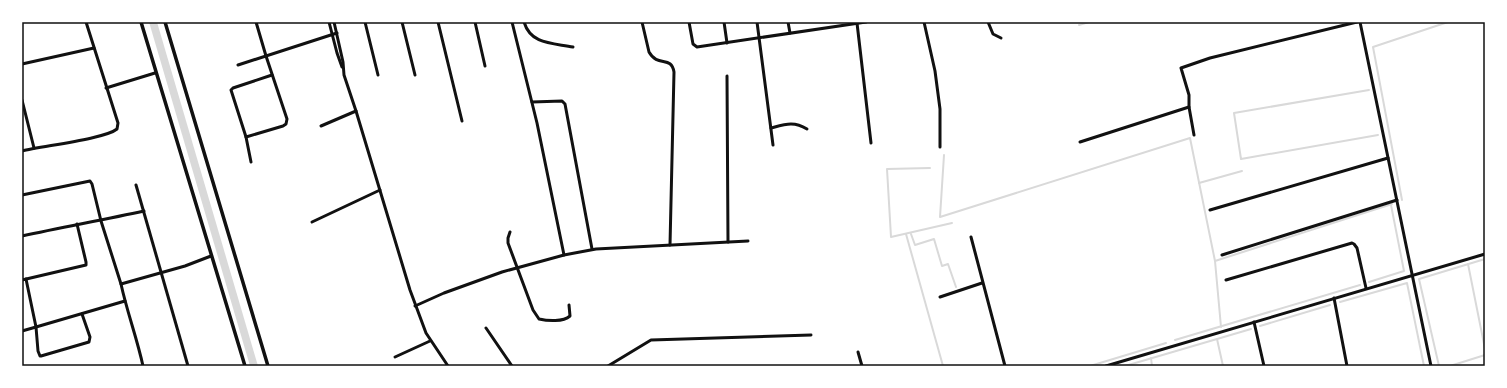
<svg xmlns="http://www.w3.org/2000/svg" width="1507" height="388" viewBox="0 0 1507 388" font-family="'PT Sans Narrow',sans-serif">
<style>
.water{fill:#d9d9d9}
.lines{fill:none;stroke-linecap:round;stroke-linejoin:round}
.stream{stroke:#d9d9d9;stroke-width:2}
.minor{stroke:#111;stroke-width:3}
.tertiary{stroke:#111;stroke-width:3.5}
.neatline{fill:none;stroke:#111;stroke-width:1.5}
</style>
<rect width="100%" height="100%" fill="#fff"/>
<polygon class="water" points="149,22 157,22 258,366 250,366"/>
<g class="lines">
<g class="stream">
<polyline points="1079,25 1089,22"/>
<polyline points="1369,90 1234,113 1241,159 1378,135"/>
<polyline points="944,155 940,217 1190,138 1215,261 1221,327"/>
<polyline points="930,168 887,169 891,237 952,223"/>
<polyline points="1199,183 1242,171"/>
<polyline points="1402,200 1373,47 1448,22"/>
<polyline points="906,234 943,366"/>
<polyline points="911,234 915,245 934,239 942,266 948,264 956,287"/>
<polyline points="1215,261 1392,204"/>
<polyline points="1468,264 1485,349"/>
<polyline points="1369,282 1404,271 1391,205"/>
<polyline points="1340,302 1407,283 1424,366"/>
<polyline points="1260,326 1330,305"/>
<polyline points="1175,340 1360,285"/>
<polyline points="1151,358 1152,366"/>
<polyline points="1090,366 1166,343"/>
<polyline points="1125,366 1217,339"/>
<polyline points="1223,366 1217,339 1251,329"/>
<polyline points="1439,366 1419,279 1485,259"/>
<polyline points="1450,366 1485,355"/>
</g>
<g class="minor">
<polyline points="329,22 337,53 342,67"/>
<polyline points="334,22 343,62 344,75 356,111 410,290 426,333 448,366"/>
<polyline points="365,22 378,75"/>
<polyline points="402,22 415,75"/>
<polyline points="438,22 462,121"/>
<polyline points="475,22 485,66"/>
<polyline points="512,22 537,123 564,255"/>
<path d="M524,22C531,45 553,43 573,47"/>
<path d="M642,22L649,52C658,68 671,55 674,72L670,245"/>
<polyline points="689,22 693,44 697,47 866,22"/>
<polyline points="724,22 727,43"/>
<polyline points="757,22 773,145"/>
<polyline points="788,22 790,33"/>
<polyline points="924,22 935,71 940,109 940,147"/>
<polyline points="988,22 993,34 1001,38"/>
<polyline points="1360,22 1431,366"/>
<polyline points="857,23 871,143"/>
<polyline points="22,64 94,48"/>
<polyline points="238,65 337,33"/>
<polyline points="727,76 728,242"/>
<polyline points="106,88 155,73"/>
<polyline points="22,100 34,148"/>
<polyline points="532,102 562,101 565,104 592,249"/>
<polyline points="321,126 356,111"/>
<path d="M771,128C786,124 794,121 807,129"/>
<polyline points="1194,135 1189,107 1189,95 1181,68 1210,58 1357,22"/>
<polyline points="246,137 283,126 286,124 287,119 266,56 256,22"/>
<polyline points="1080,142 1189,107"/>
<path d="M22,151C41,146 105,139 117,129L118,123L86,22"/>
<polyline points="251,162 246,137 231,90 233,88 272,75"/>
<polyline points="136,185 188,366"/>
<polyline points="22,195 90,181 92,184 101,221 121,284 185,266 211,256"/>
<polyline points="1210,210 1388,158"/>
<polyline points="312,222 380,190"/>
<path d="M510,232L508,238V243L533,310L539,319C548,321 563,322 570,316L569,305"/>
<path d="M22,236C63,227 103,220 144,211"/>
<polyline points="971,237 1005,366"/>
<polyline points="1222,255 1397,200"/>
<polyline points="26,279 36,327 125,301"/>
<polyline points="22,280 86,265 86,262 77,224"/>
<polyline points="1226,280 1352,243 1354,244 1357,248 1366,288"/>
<path d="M121,284C127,312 137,338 143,366"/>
<polyline points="940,297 982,283"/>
<polyline points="1334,298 1347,366"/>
<polyline points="415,306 444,293 502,272 564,255 596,249 748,241"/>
<polyline points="1254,322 1264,366"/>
<polyline points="486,328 512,366"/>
<polyline points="22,331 36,327 38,351 40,356 41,356 89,342 90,337 82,314"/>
<polyline points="858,352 862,366"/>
<polyline points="395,357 430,341"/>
<polyline points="608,366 651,340 811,335"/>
<polyline points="1106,366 1485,254"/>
</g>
<g class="tertiary">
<polyline points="141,22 245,366"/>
<polyline points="165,22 268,366"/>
</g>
</g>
<rect width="1507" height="388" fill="none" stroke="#ffffff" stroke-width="46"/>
<rect x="23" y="23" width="1461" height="342" class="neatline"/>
</svg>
